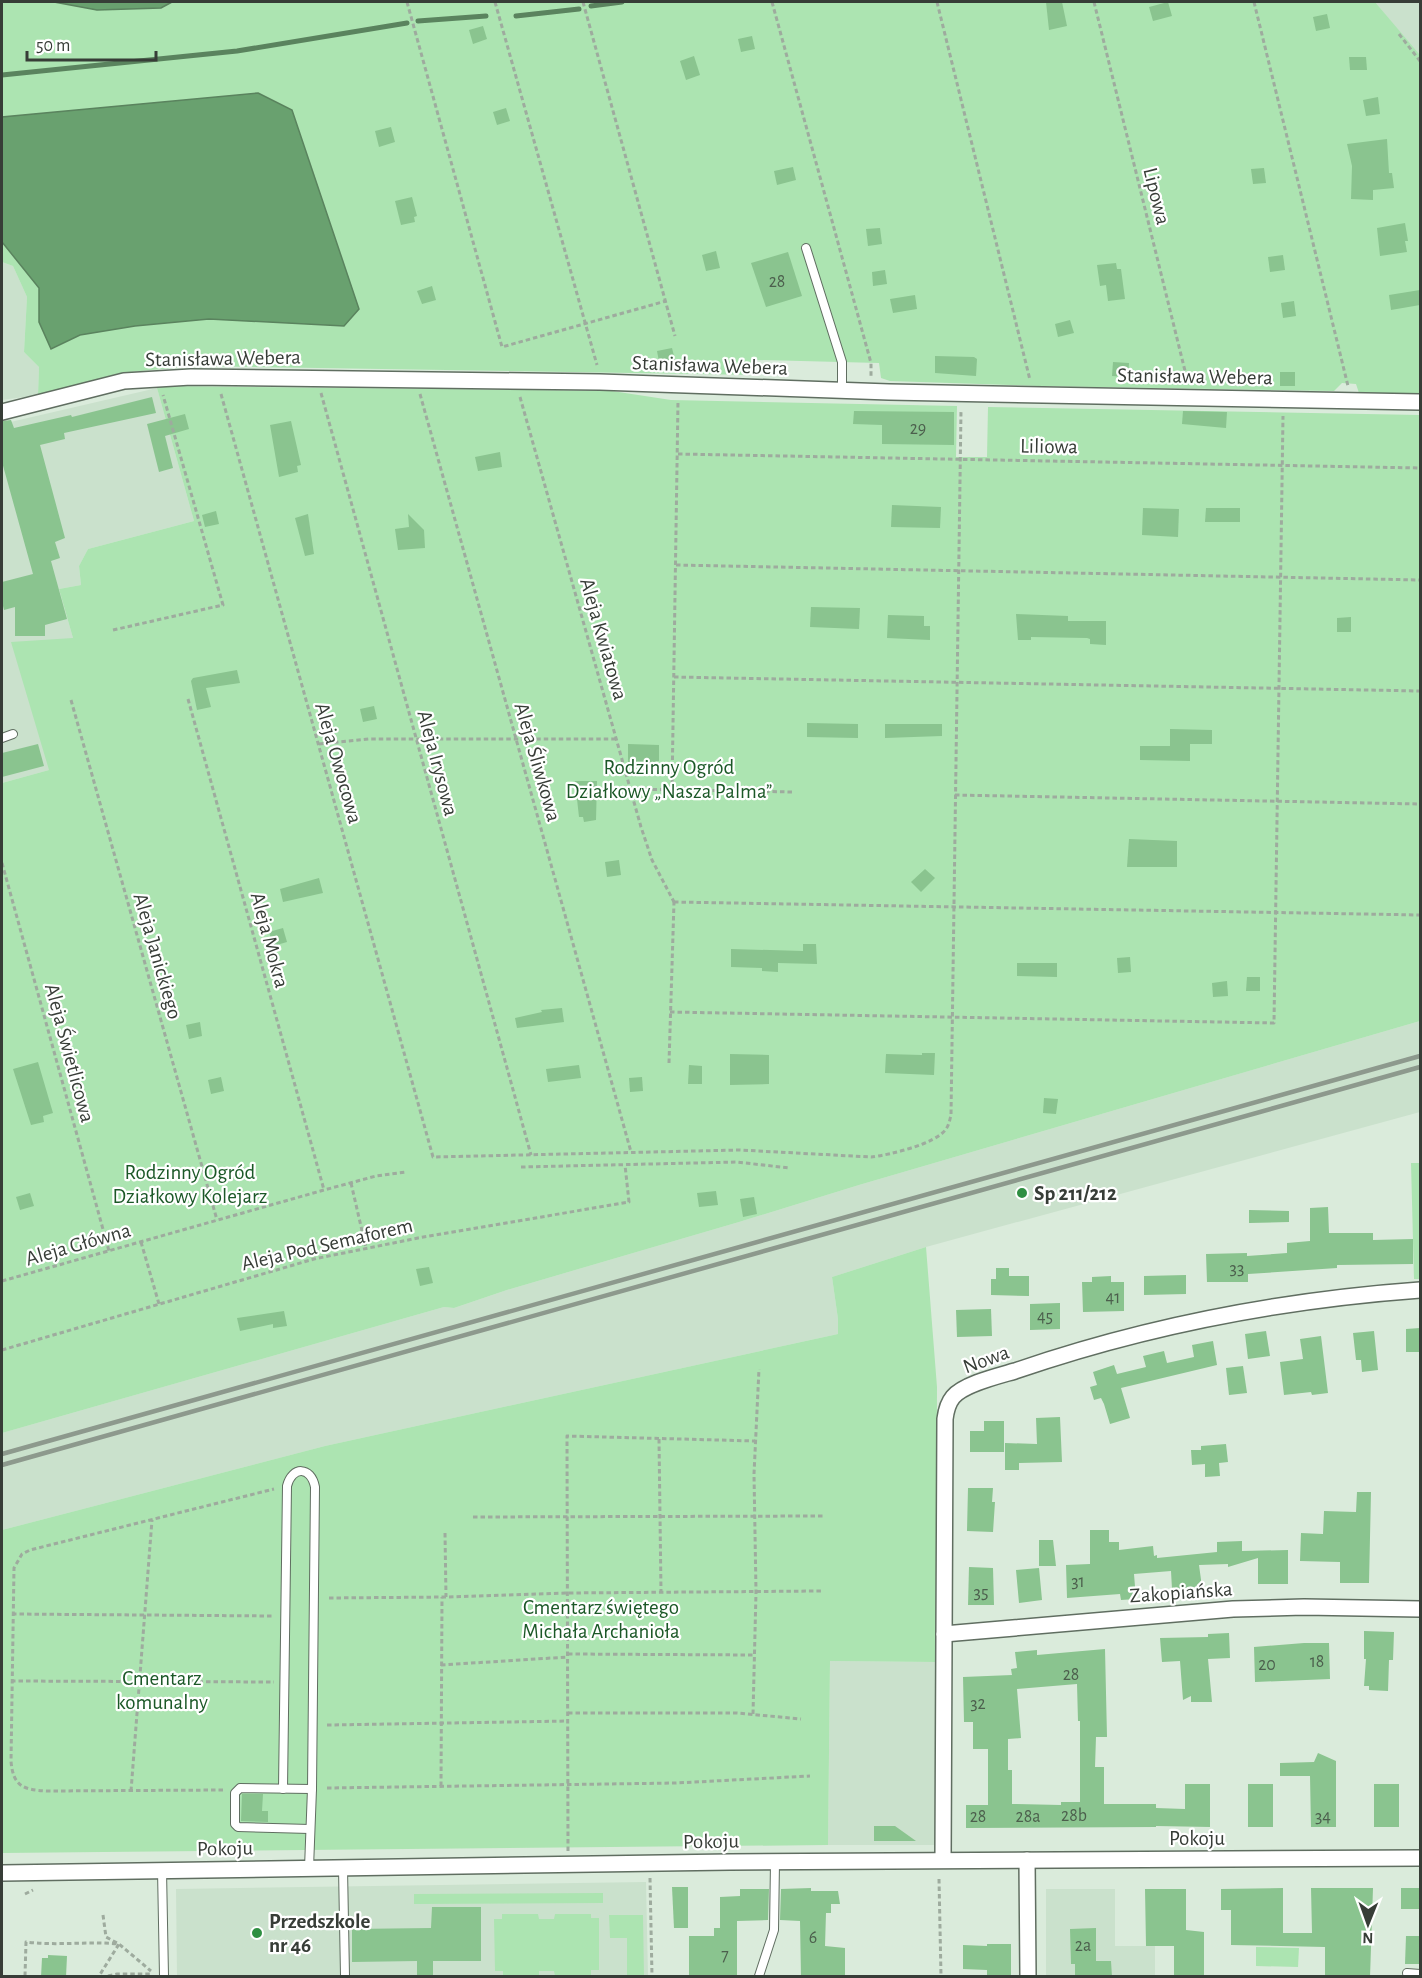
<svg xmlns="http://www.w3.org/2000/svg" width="1422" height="1978" viewBox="0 0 1422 1978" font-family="'Alegreya Sans',sans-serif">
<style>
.built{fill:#cae1cc}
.green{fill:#ace4b1}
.water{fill:#69a16f;stroke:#5a835e;stroke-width:1.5}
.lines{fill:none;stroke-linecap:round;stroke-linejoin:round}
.stream{stroke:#5a835e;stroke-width:5}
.building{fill:#8ac48f;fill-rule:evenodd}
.service-casing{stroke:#606e61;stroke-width:10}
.minor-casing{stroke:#606e61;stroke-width:18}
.path{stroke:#9eab9e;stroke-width:3;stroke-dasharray:4.5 3;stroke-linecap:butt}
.service{stroke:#fff;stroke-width:8}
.minor{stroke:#fff;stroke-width:15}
.rail{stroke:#8d998d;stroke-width:4.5}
.poi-dot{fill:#2f8f42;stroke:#fff;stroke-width:2}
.labels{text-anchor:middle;stroke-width:4.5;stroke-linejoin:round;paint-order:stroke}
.number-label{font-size:18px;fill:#4c5f4d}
.street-label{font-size:21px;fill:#373d37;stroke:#fff}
.park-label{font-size:21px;fill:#1b5827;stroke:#fff}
.poi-label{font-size:21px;font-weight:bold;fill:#373d37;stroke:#fff;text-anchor:start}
</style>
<rect width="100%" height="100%" fill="#daebdb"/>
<g class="built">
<polygon points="1375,2 1420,2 1420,55 1399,31"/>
<polygon points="2,262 13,266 27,297 24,352 39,367 38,395 2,400"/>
<polygon points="157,388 194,521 88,549 79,566 81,585 59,589 73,638 49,770 2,783 2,424"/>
<polygon points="1420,1021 1420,1112 926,1247 832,1277 838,1319 838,1334 325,1446 2,1530 2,1433 444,1307 454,1308 507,1290 739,1222 859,1185"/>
<polygon points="830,1661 936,1662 935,1845 828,1845"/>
<polygon points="646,1882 648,1976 177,1976 176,1889"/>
<polygon points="1046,1889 1115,1889 1115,1946 1155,1946 1155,1976 1046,1976"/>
</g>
<g class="green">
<polygon points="2,2 54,2 97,10 161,8 172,2 1375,2 1420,55 1420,394 1359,393 1356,384 1342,383 1334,391 1039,386 890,381 881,378 879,363 757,360 757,375 193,366 120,373 38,395 39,367 24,352 27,297 13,266 2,262 2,242 39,288 39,322 52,349 80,335 135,326 209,319 344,326 46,114 2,117"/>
<polygon points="165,386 612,391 671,400 957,406 956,457 987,457 988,407 1420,415 1420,1021 859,1185 739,1222 507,1290 454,1308 444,1307 2,1433 2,783 49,770 11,642 73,638 59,589 81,585 79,566 88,549 194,521 157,388"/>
<polygon points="1411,1163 1420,1163 1420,1279 1414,1279"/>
<polygon points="926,1247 937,1387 936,1662 830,1661 828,1845 2,1853 2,1530 325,1446 838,1334 838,1319 832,1277"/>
<polygon points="603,1893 603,1903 414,1904 414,1894"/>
<polygon points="502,1914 538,1914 539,1919 554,1919 555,1914 591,1914 591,1918 599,1918 599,1970 591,1970 591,1975 555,1976 554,1971 539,1971 539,1976 503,1976 503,1971 495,1971 494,1919 502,1919"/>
<polygon points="609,1915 643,1915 644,1976 627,1976 627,1938 610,1938"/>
<polygon points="1256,1947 1299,1948 1298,1967 1256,1966"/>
</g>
<g class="water">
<polygon points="54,2 172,2 161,8 97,10"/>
<polygon points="258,93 292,110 359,309 344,326 209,319 135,326 80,335 51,349 39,322 39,288 2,242 2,117"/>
</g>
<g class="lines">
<g class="stream">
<polyline points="591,6 622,2"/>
<polyline points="516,16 579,9"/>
<polyline points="418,21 486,16"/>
<polyline points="2,75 237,51 407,23"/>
</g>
</g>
<g class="building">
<polygon points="1046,2 1062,2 1067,26 1049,30"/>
<polygon points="1168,2 1172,16 1153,21 1149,7"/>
<polygon points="1327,14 1330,28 1316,31 1313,17"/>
<polygon points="483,26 487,39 473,44 469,30"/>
<polygon points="752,36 755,49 741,52 738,39"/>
<polygon points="694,56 700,75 686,80 680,61"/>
<polygon points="1349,57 1366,57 1367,70 1350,70"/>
<polygon points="1378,97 1380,114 1366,116 1363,100"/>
<polygon points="506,108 510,121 497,125 493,112"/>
<polygon points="391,127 395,142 379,147 375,131"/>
<polygon points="1387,139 1389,173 1392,173 1394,188 1373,190 1373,200 1351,199 1352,166 1347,144"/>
<polygon points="793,167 796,180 777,185 774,171"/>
<polygon points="1264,168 1266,183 1253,184 1251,169"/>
<polygon points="412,197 417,216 414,217 415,222 401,225 395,201"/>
<polygon points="1405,223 1408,241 1405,241 1407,252 1380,256 1377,228"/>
<polygon points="880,228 882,244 868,246 866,229"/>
<polygon points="716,251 720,268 706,271 702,255"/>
<polygon points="788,252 802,296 766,307 751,263"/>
<polygon points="1283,255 1285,270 1270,272 1268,257"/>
<polygon points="1116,263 1117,269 1121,269 1125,299 1108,301 1106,285 1100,286 1097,265"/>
<polygon points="885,270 887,284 873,286 872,272"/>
<polygon points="432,286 436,300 422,304 417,291"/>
<polygon points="1420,290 1420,305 1391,310 1389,295"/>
<polygon points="915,295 917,309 893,313 890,299"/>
<polygon points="1294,301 1296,316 1283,318 1281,303"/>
<polygon points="1070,320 1074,333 1058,337 1055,324"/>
<polygon points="672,348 676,364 660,367 657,351"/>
<polygon points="935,356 974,357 977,359 976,376 935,373"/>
<polygon points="1113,362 1129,363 1128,377 1112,376"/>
<rect x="1280" y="372" width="15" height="14"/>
<polygon points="152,397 156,413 64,433 65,439 40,445 65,538 55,542 60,558 51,561 67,619 45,625 45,636 15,636 15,607 4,610 2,602 2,582 33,574 2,462 2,421 11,420 14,428 71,415 72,417"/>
<polygon points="854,411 954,412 954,445 882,444 882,425 853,424"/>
<polygon points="1183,411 1227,412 1226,428 1182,424"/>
<polygon points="185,414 189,429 165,436 173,468 159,472 147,424"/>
<polygon points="291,421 301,465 297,466 298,472 279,477 270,425"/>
<polygon points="500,452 502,467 478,471 475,457"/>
<polygon points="892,505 941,507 940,528 891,527"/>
<polygon points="1143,508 1179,509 1178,537 1142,535"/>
<polygon points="1206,508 1240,508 1240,522 1205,522"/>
<polygon points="216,511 219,524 205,527 202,515"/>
<polygon points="308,514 314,554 305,556 295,518"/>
<polygon points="408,514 424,530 425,548 398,550 395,529 409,527"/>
<polygon points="811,607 860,608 859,629 810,627"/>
<polygon points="1016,614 1068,616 1068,621 1106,621 1106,645 1090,644 1090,639 1087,638 1031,637 1031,640 1018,640"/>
<polygon points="888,615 924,616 924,626 930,626 930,640 887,638"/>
<polygon points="1351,617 1351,632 1337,632 1337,618"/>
<polygon points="237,670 240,683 206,688 211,707 197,710 191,681 193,678"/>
<polygon points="374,706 377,719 363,722 360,709"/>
<polygon points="807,723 858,724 858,738 807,737"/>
<polygon points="885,724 942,724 942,736 885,738"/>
<polygon points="1170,729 1212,730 1212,744 1190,744 1190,761 1140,760 1140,746 1170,746"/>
<polygon points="38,744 44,766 2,777 2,753"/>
<polygon points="628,744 659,745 659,761 656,761 656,765 628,764"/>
<polygon points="575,781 597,781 596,820 584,822 583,817 579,817"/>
<polygon points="1129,839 1177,841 1177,867 1127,867"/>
<polygon points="619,860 621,875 607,877 605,862"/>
<polygon points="925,869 935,878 921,892 911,882"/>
<polygon points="319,878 323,893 283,902 280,889"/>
<polygon points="283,928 287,942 273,946 269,932"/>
<polygon points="803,944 816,944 817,964 778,963 778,972 762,971 762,968 731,967 731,949 803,951"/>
<polygon points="1130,957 1131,972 1118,973 1117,958"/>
<polygon points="1017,963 1057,963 1057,977 1017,976"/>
<polygon points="1247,977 1260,977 1260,991 1246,991"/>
<polygon points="1227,981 1228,996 1213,997 1212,983"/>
<polygon points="562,1008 564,1022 517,1028 515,1018 542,1012 541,1010"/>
<polygon points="200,1022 202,1036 189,1039 186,1025"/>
<polygon points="922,1053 935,1053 934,1075 885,1073 886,1054 922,1055"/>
<polygon points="730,1054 769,1055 769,1084 730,1085"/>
<polygon points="38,1062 53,1113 43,1116 44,1122 31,1125 13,1069"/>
<polygon points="579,1065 581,1078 548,1082 546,1069"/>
<polygon points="689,1065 702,1066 702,1084 688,1084"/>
<polygon points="221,1077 224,1091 211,1094 208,1080"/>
<polygon points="642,1077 643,1091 630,1092 629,1078"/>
<polygon points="1044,1098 1058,1099 1056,1114 1043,1113"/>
<polygon points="716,1191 718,1205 699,1207 697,1193"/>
<polygon points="30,1193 34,1206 20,1210 16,1197"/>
<polygon points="754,1197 757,1214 743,1217 740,1199"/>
<polygon points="1328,1207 1329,1233 1373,1233 1373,1240 1413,1239 1413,1264 1337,1265 1337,1268 1248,1274 1248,1282 1207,1282 1206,1254 1247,1253 1247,1256 1287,1253 1287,1243 1310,1241 1310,1208"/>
<polygon points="1249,1210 1289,1211 1289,1222 1249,1223"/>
<polygon points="429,1267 433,1283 420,1286 416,1269"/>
<polygon points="996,1268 1009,1268 1009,1276 1029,1276 1029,1296 991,1295 991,1279 996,1279"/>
<polygon points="1186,1275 1186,1294 1144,1295 1144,1276"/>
<polygon points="1111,1276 1111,1282 1124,1282 1124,1311 1083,1312 1082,1282 1092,1282 1092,1277"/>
<polygon points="1060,1303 1060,1329 1030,1330 1030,1304"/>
<polygon points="991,1309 992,1336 957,1337 956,1310"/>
<polygon points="284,1311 287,1326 273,1328 273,1324 240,1331 237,1318"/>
<polygon points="1420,1328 1420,1352 1406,1352 1406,1329"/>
<polygon points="1266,1331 1270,1356 1248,1359 1245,1334"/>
<polygon points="1374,1331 1378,1370 1362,1372 1361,1360 1356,1360 1353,1333"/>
<polygon points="1321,1336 1328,1393 1312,1395 1311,1392 1284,1395 1280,1362 1303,1359 1300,1339"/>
<polygon points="1213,1341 1217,1365 1121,1388 1130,1418 1110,1424 1104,1404 1101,1398 1094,1400 1090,1387 1097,1385 1093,1372 1114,1365 1117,1374 1146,1367 1143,1356 1164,1351 1167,1363 1194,1357 1192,1345"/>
<polygon points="1243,1366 1247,1393 1229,1395 1226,1368"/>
<polygon points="1060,1417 1062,1462 1019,1463 1019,1470 1005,1470 1005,1443 1037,1444 1036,1418"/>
<polygon points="984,1421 1004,1421 1004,1452 970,1452 970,1431 984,1431"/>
<polygon points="1226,1444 1228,1462 1219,1463 1220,1476 1205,1477 1205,1464 1192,1465 1191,1450 1201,1450 1201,1446"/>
<polygon points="968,1488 993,1488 992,1502 995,1502 993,1532 967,1531"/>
<polygon points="1357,1492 1371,1492 1369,1583 1340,1583 1340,1562 1300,1561 1301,1533 1323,1534 1324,1511 1356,1512"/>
<polygon points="1090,1530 1109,1530 1109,1542 1119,1542 1119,1550 1153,1546 1154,1556 1157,1555 1157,1558 1217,1552 1217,1542 1242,1541 1242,1551 1288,1550 1288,1584 1258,1584 1258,1558 1228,1567 1228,1564 1199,1565 1202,1587 1172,1589 1171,1571 1134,1574 1136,1599 1121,1600 1120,1594 1067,1598 1066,1565 1090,1564"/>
<polygon points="1039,1540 1053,1540 1056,1566 1039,1566"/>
<polygon points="969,1567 993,1568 994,1605 968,1605"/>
<polygon points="1039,1568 1042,1600 1019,1603 1016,1570"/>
<polygon points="1364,1631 1394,1632 1393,1660 1389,1660 1388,1691 1369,1690 1369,1686 1364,1686 1366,1659 1364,1659"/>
<polygon points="1229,1633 1230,1658 1208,1659 1212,1702 1191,1702 1191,1696 1183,1700 1180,1661 1162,1662 1160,1638 1208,1637 1208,1634"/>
<polygon points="1304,1643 1329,1643 1330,1679 1255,1682 1254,1647"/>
<path d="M1105,1649L1107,1737H1096L1095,1767H1104V1804H1156V1808L1185,1809V1784H1210V1827L1156,1826V1827L966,1828V1805H988V1749H973V1722H964L963,1677L1012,1675L1011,1669L1017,1668L1015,1652L1037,1650V1655ZM1077,1684L1078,1721H1080V1802H1061V1805L1012,1804V1770H1008V1739L1021,1738L1017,1689Z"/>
<polygon points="1318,1753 1336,1761 1336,1827 1311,1827 1310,1776 1280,1776 1280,1763 1314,1762"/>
<rect x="1248" y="1784" width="25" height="43"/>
<rect x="1374" y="1784" width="25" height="43"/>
<polygon points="242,1794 263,1794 262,1811 268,1811 268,1822 241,1821"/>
<polygon points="874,1826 895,1826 916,1841 874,1841"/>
<polygon points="672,1887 688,1887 688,1928 674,1928"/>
<polygon points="811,1888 811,1891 838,1891 840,1904 831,1904 831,1913 826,1913 825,1946 845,1948 845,1977 801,1977 800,1921 780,1920 781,1889"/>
<polygon points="1283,1888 1283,1933 1312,1933 1311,1888 1373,1888 1370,1977 1325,1977 1325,1947 1231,1945 1231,1910 1221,1910 1221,1889"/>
<rect x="1401" y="1888" width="19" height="21"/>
<polygon points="740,1889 769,1889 768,1920 737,1921 737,1977 689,1977 689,1936 714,1936 714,1928 720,1928 720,1897 740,1896"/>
<polygon points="1145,1889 1186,1889 1186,1930 1204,1932 1204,1977 1174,1977 1174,1946 1146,1946"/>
<polygon points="432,1907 481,1907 481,1961 433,1961 433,1977 417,1977 417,1961 352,1962 352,1929 431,1928"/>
<polygon points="1096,1928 1096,1961 1111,1961 1112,1977 1075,1977 1075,1964 1071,1964 1070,1929"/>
<polygon points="1406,1936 1420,1936 1420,1964 1405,1964"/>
<polygon points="987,1944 1011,1944 1011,1977 987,1977 987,1970 963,1969 963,1945 987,1946"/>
<polygon points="48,1955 67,1956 66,1977 41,1977 42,1958 48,1958"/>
</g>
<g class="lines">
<g class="service-casing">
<g id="service">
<polyline points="806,248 842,362 842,390"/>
<polyline points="2,738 13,734"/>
<path d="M283,1789L287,1486C292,1466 311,1466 315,1487L312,1789L309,1868"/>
<polyline points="310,1829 238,1827 235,1824 235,1793 240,1788 312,1789"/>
<polyline points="343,1868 345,1976"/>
<polyline points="162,1870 164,1976"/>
<polyline points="1407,1973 1420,1974"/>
<polyline points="759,1976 774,1930 775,1862"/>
</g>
</g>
<g class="minor-casing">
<g id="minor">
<polyline points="2,412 124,381 191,377 600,382 889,392 1420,402"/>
<polyline points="944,1634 1233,1609 1304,1607 1420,1609"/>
<path d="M943,1860L945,1419C946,1411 948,1403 953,1397C964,1384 998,1376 1015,1371C1146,1326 1282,1300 1420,1290"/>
<polyline points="1027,1860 1028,1976"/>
<polyline points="2,1873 730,1862 1420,1858"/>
</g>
</g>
<g class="path">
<polyline points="407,2 502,347 666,301"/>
<polyline points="495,2 597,365"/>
<polyline points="583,2 675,336"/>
<polyline points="772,2 871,363 871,377"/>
<polyline points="937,2 1030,380"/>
<polyline points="1094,2 1188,383"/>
<polyline points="1254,2 1348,386"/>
<polyline points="1399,34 1420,61"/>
<polyline points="321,393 531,1155"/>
<path d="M221,394L433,1157L740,1150L871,1157C889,1155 936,1144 946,1129C949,1125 950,1119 951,1115L961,410"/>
<polyline points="420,394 631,1152"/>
<polyline points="520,397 641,827 652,860 674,902"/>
<polyline points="678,454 1420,468"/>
<polyline points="676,565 1420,580"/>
<polyline points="113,630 223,605 163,395"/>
<polyline points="674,677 1420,691"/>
<polyline points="188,699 324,1190"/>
<polyline points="71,700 217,1220"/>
<polyline points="319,744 369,739 617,739"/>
<polyline points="630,789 793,792"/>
<polyline points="672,790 678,401"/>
<polyline points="955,795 1420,804"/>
<polyline points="2,863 109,1251"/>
<polyline points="674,902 1420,915"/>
<polyline points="670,1012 1274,1023 1283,416"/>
<polyline points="669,1063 674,902"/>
<polyline points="521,1167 737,1162 789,1168"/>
<polyline points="351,1183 366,1248"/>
<polyline points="141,1242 159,1304"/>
<polyline points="2,1281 324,1190 376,1176 406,1172"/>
<polyline points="2,1350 314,1259 418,1238 629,1202 625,1165"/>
<polyline points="659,1439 661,1592"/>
<polyline points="473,1517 824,1516"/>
<polyline points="445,1533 446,1597"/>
<polyline points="329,1598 446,1597 567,1593 821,1591"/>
<polyline points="12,1614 274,1616"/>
<polyline points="568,1654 755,1655"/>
<polyline points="441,1665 568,1657"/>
<polyline points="11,1681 274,1682"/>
<polyline points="568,1713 737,1713 801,1719"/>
<polyline points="753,1714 756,1592 754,1474 759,1369"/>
<polyline points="327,1725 568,1721"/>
<polyline points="441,1786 442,1597"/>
<polyline points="327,1788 676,1783 810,1776"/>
<path d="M223,1790L47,1791C23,1790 13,1786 11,1761L14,1568L22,1554L30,1550L274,1489"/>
<polyline points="131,1791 152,1520"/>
<polyline points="568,1851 567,1436 755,1441"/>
<polyline points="650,1878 652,1976"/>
<polyline points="939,1879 941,1976"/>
<polyline points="25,1894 33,1890"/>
<polyline points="103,1915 106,1937 119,1944 151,1971"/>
<path d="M25,1976L26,1942C57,1946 88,1941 119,1944L99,1976"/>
<polyline points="108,1976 117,1974 152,1974"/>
</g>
<use href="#service" class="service"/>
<use href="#minor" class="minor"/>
<g class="rail">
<polyline points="2,1454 1420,1056"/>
<polyline points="2,1465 1420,1067"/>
</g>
</g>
<g class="poi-dot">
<circle cx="1022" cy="1193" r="6"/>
<circle cx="257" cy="1933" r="6"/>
</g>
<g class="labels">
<g class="number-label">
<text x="777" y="287">28</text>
<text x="918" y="434">29</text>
<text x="1237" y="1274">33</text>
<text x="1113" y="1303">41</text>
<text x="1045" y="1322">45</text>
<text x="1078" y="1587">31</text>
<text x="981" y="1598">35</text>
<text x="1317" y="1667">18</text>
<text x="1267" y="1670">20</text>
<text x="1071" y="1680">28</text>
<text x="978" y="1709">32</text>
<text x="1074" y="1821">28b</text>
<text x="978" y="1822">28</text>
<text x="1028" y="1822">28a</text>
<text x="1323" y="1822">34</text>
<text x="813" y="1943">6</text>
<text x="1083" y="1951">2a</text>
<text x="725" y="1961">7</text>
</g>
<g class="street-label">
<text transform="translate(1157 196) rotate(76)" y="7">Lipowa</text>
<text transform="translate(223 358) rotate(-1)" y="7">Stanisława Webera</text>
<text transform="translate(710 365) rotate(2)" y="7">Stanisława Webera</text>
<text transform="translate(1195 376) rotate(1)" y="7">Stanisława Webera</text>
<text transform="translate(1049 446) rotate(1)" y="7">Liliowa</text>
<text transform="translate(604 639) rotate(74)" y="7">Aleja Kwiatowa</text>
<text transform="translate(538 762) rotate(74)" y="7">Aleja Śliwkowa</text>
<text transform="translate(339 763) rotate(74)" y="7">Aleja Owocowa</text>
<text transform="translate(438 763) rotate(75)" y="7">Aleja Irysowa</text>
<text transform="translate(270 940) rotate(75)" y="7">Aleja Mokra</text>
<text transform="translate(158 956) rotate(74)" y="7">Aleja Janickiego</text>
<text transform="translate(70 1053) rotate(75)" y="7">Aleja Świetlicowa</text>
<text transform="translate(78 1244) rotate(-16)" y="7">Aleja Główna</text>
<text transform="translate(327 1244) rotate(-13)" y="7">Aleja Pod Semaforem</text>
<text transform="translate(986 1359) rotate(-20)" y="7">Nowa</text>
<text transform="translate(1181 1592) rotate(-4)" y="7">Zakopiańska</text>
<text x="1197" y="1845">Pokoju</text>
<text transform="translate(711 1841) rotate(-1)" y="7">Pokoju</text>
<text transform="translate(225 1848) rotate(-1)" y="7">Pokoju</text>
</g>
<g class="park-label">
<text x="669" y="774">Rodzinny Ogród<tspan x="669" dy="24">Działkowy „Nasza Palma”</tspan></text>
<text x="190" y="1179">Rodzinny Ogród<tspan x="190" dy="24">Działkowy Kolejarz</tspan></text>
<text x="601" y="1614">Cmentarz świętego<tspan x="601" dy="24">Michała Archanioła</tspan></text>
<text x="162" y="1685">Cmentarz<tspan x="162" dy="24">komunalny</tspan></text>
</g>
<g class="poi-label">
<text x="1034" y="1200">Sp 211/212</text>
<text x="269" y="1928">Przedszkole<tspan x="269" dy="24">nr 46</tspan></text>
</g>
</g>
<rect width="1422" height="1978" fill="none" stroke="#373d37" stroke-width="6"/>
<g transform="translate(1368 1924) rotate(181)" stroke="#ffffff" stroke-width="4.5" paint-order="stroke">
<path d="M0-4.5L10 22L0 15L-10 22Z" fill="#373d37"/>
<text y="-9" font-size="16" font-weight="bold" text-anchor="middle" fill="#373d37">N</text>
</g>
<path d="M27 51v9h129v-9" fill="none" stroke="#373d37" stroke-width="3"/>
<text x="36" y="51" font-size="18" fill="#373d37" stroke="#ffffff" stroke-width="4.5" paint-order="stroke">50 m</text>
</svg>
